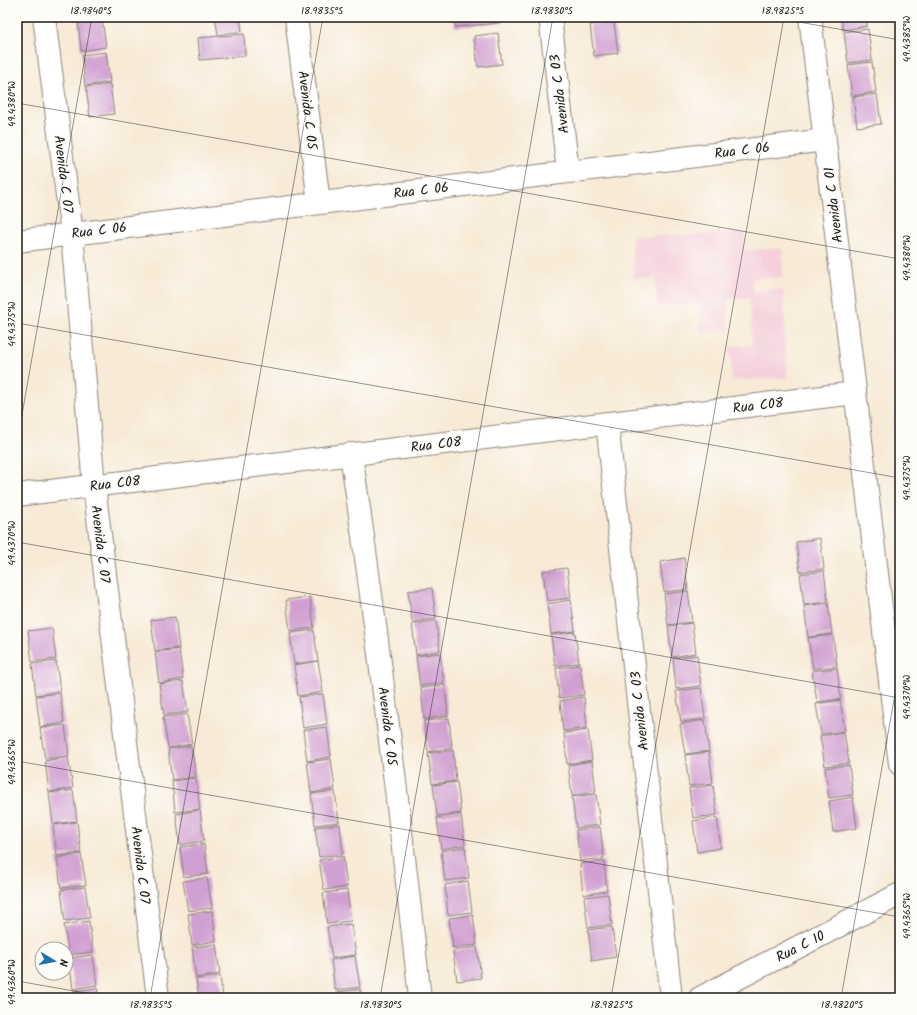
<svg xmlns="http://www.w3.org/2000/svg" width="917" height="1015" viewBox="0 0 917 1015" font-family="Kalam,sans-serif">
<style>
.built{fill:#f5cfdb}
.building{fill:#d1a0d2}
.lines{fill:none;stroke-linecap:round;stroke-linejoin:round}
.minor-casing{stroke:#8a8379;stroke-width:24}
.minor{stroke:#fff;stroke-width:22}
.ticks{fill:none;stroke:#1c1c1c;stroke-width:1;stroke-opacity:0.45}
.labels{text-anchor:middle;stroke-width:3;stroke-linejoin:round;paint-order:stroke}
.street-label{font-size:14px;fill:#1c1c1c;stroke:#fdfcf7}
.neatline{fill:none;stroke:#1c1c1c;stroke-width:1.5}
.ticks-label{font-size:10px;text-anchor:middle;fill:#1c1c1c}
</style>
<rect width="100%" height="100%" fill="#fdfcf7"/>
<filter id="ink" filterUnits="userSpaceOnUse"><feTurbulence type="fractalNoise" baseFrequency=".025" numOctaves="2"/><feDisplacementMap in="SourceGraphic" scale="8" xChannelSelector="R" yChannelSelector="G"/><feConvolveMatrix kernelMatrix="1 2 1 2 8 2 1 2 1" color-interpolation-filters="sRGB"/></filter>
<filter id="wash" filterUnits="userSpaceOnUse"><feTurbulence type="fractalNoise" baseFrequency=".012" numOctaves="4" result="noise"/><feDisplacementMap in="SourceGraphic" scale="16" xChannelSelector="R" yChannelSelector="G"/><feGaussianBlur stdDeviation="0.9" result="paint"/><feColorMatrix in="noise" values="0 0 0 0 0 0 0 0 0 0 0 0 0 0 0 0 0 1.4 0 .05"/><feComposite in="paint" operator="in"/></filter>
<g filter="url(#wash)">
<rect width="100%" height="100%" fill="#f7ead6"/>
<polygon class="built" points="744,232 745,250 782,248 783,277 752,279 753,291 783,289 787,378 732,380 730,346 752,345 750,298 728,299 729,330 700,331 699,304 657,305 656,278 633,279 632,237"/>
<g id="blocks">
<g class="building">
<polygon points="102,17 106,47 81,51 78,20"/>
<polygon points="215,17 240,17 242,31 218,35"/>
<polygon points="454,17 500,17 500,23 455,27"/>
<polygon points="841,17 866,17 867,26 843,30"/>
<polygon points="614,22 618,53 594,56 590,25"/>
<polygon points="868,29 872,60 848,63 844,32"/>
<polygon points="498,33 502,64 478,67 474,36"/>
<polygon points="244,34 245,56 200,60 198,38"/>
<polygon points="106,52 110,82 85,86 82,55"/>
<polygon points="872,62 876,92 852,96 848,65"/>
<polygon points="110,84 114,114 90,117 86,87"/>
<polygon points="877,94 881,124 857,127 853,97"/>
<polygon points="820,538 824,569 800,572 796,542"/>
<polygon points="684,558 688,589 664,592 660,562"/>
<polygon points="567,568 571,598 547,601 543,571"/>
<polygon points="824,571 828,602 804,605 800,574"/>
<polygon points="432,588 436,619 412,622 408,591"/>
<polygon points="688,591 692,622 668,625 664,594"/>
<polygon points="310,597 314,628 290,631 286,600"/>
<polygon points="571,600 575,631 551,634 547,604"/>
<polygon points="828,603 832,634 808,637 804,606"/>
<polygon points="175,617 179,648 155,651 151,620"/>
<polygon points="436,621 440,651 416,655 412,624"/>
<polygon points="692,623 696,653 672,657 668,626"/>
<polygon points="52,628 56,659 32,662 28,631"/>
<polygon points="314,630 318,661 294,664 290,633"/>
<polygon points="575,632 579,663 555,666 551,635"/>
<polygon points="833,635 837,666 813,669 808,638"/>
<polygon points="179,649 183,679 159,683 155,652"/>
<polygon points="440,653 444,683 420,686 416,656"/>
<polygon points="697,655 701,686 676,689 673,658"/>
<polygon points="56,661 60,691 36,695 32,664"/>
<polygon points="318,661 323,692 298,696 294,665"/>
<polygon points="580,665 584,695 559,698 556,668"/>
<polygon points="837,668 841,699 817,702 812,671"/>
<polygon points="183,681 188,712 164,715 159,684"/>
<polygon points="445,685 448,716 424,719 421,688"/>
<polygon points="701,688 705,719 681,722 676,691"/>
<polygon points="60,693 64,723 40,727 36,696"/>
<polygon points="323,694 327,724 303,728 299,697"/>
<polygon points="584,697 587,728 563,731 560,701"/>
<polygon points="840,700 845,731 821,734 816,704"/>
<polygon points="187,714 192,744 168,748 163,717"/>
<polygon points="449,718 452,748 428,752 424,721"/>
<polygon points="705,720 709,751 685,754 680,724"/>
<polygon points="65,725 69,756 45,759 40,728"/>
<polygon points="327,727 331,757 307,761 303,730"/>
<polygon points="588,730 592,760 567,764 564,733"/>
<polygon points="844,732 849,763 825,766 820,736"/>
<polygon points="191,746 196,777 172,780 168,749"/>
<polygon points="453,750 456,781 432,784 428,753"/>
<polygon points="709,752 713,783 689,786 685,755"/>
<polygon points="68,757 73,788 49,792 45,761"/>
<polygon points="331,759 335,789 311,793 307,762"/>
<polygon points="592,761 596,792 572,796 568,765"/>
<polygon points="849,765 853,795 829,798 825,768"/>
<polygon points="196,778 200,809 175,812 172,781"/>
<polygon points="457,782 461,813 437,816 433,785"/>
<polygon points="713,785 717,815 693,818 689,788"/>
<polygon points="73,790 77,821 53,824 49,793"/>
<polygon points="335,791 339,822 315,825 311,794"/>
<polygon points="596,794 600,825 576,828 572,797"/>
<polygon points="853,797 857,828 833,832 829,801"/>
<polygon points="200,810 204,841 180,845 176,814"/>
<polygon points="461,814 465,845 441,849 437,818"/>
<polygon points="717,817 721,848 697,852 693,821"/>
<polygon points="77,822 81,853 57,856 53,825"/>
<polygon points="340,824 343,854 319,857 315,827"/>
<polygon points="600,827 604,858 580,861 576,830"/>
<polygon points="204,844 208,874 184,877 180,847"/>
<polygon points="465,847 469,878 445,881 441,851"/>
<polygon points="81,854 86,885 61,888 57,858"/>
<polygon points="343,856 347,887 324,890 319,860"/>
<polygon points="604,861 607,891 583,895 580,864"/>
<polygon points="207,878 212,908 188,911 183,881"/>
<polygon points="468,881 472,912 448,915 445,885"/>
<polygon points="85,887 90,918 65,921 61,890"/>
<polygon points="347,890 351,921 327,924 323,893"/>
<polygon points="608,894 612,925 588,928 584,897"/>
<polygon points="212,911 216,941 192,945 188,914"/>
<polygon points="473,915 477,945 453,948 449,918"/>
<polygon points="89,921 93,952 69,955 64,925"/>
<polygon points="351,924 356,955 332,958 327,927"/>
<polygon points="612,927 616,957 592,961 588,930"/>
<polygon points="216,944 220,974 196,978 192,947"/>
<polygon points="477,947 481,978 457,981 453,951"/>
<polygon points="93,955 97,985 73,989 69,958"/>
<polygon points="355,956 360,987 335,990 331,960"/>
<polygon points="220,976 223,998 199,998 196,979"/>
<polygon points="97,988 99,998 74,998 73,991"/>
<polygon points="360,989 361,998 336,998 336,992"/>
</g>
</g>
</g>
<g filter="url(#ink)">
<use href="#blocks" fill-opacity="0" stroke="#8a8379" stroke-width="1"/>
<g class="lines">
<g class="minor-casing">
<g id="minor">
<polyline points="44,17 72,234 94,486 158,998"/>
<polyline points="296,17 319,203"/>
<polyline points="550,17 568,172"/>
<polyline points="810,17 900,764"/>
<polyline points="17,241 825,140"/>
<polyline points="607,423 671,998"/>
<path d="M351,454C378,635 400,816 420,998"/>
<polyline points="17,495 855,393"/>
<polyline points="700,998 900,894"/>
</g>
</g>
<use href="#minor" class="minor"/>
</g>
</g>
<path class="ticks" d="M771,17L900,40M17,103L900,259M17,323L900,478M17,443L92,17M17,542L900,698M17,761L900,917M17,981L114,998M150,998L323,17M380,998L553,17M611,998L784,17M841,998L900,666"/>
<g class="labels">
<g class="street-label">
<text transform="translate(559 94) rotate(-97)" y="5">Avenida C 03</text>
<text transform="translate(308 110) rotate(83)" y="5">Avenida C 05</text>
<text transform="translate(742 150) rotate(-7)" y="5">Rua C 06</text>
<text transform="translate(64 174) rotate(83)" y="5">Avenida C 07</text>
<text transform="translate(421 190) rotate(-7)" y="5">Rua C 06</text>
<text transform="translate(833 205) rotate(-97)" y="5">Avenida C 01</text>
<text transform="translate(99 230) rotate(-7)" y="5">Rua C 06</text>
<text transform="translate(758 405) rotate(-7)" y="5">Rua C08</text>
<text transform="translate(436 444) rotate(-7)" y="5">Rua C08</text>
<text transform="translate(115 483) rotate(-7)" y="5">Rua C08</text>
<text transform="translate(101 544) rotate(83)" y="5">Avenida C 07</text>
<text transform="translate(639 711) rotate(-96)" y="5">Avenida C 03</text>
<text transform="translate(388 726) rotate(83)" y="5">Avenida C 05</text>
<text transform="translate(141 865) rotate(83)" y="5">Avenida C 07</text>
<text transform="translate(800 946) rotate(-27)" y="5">Rua C 10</text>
</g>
</g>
<rect width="917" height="1015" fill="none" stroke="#fdfcf7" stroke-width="44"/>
<g transform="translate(54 961) rotate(100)"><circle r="19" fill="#fdfcf7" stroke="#a3a29f"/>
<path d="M0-3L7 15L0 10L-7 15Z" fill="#1f6fb2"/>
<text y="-6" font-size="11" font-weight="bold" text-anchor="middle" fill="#1c1c1c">N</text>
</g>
<rect x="22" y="22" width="873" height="971" class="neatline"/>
<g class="ticks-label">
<text x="91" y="14">18.9840°S</text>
<text x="322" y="14">18.9835°S</text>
<text x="552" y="14">18.9830°S</text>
<text x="783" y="14">18.9825°S</text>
<text transform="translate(906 39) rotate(-90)" y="4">49.4385°W</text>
<text transform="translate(11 104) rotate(-90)" y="4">49.4380°W</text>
<text transform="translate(906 258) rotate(-90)" y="4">49.4380°W</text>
<text transform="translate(11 324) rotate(-90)" y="4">49.4375°W</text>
<text transform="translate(906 478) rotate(-90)" y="4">49.4375°W</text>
<text transform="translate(11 543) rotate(-90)" y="4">49.4370°W</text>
<text transform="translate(906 697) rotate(-90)" y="4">49.4370°W</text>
<text transform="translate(11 762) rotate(-90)" y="4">49.4365°W</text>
<text transform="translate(906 916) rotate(-90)" y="4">49.4365°W</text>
<text transform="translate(11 982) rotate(-90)" y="4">49.4360°W</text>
<text x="151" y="1008">18.9835°S</text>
<text x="381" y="1008">18.9830°S</text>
<text x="612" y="1008">18.9825°S</text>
<text x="842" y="1008">18.9820°S</text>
</g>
</svg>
